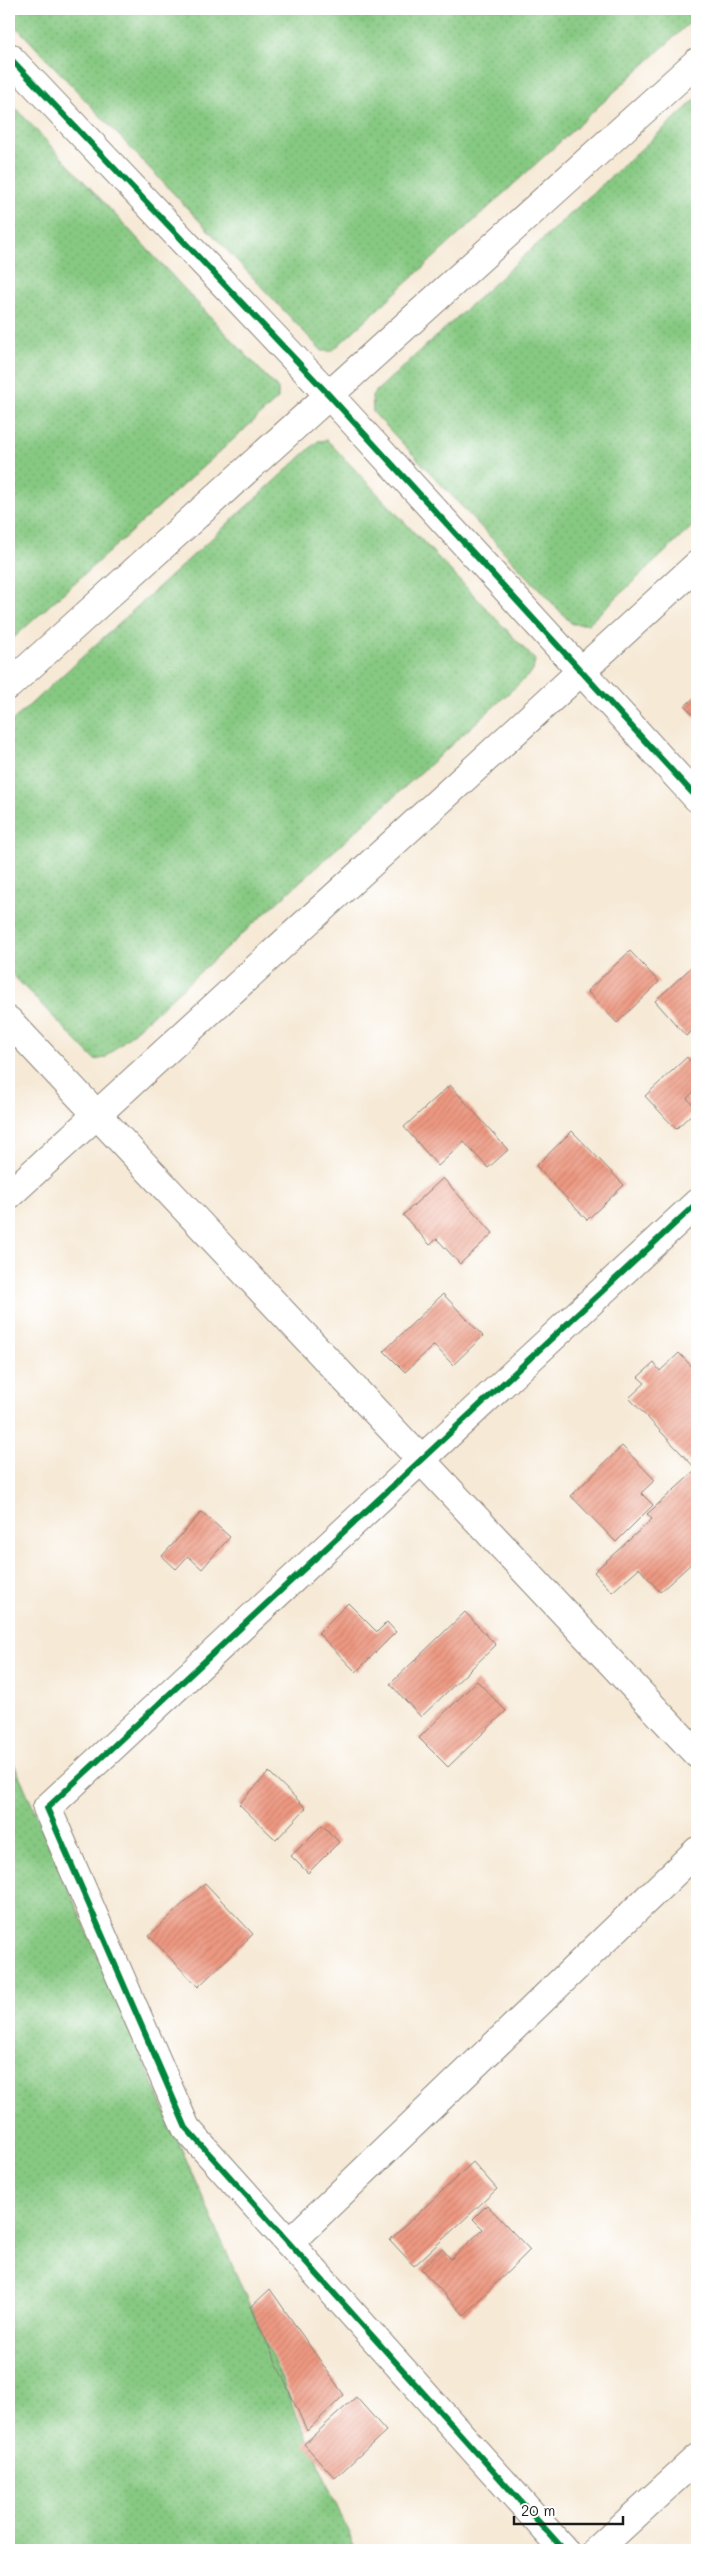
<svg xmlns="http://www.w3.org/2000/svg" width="706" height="2559" viewBox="0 0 706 2559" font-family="Mali,sans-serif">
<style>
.grass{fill:url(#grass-dots);stroke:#51724f}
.building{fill:url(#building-hatch)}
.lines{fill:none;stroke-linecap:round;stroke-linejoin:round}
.street-casing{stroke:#898278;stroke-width:30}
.street{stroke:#fff;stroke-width:28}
.cycleway-casing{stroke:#fff;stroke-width:9}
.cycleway{stroke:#00873e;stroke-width:6}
</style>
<defs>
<pattern id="grass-dots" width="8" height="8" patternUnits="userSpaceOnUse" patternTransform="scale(1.25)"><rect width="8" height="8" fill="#86c982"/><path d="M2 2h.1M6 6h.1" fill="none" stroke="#73ac70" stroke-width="1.8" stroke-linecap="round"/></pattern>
<pattern id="building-hatch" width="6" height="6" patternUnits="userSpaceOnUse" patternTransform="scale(1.25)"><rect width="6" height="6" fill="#ed9881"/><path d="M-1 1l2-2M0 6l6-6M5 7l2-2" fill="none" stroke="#cb826f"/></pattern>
</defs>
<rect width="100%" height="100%" fill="#fff"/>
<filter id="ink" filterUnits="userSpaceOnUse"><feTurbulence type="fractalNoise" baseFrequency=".02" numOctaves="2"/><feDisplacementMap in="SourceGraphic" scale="10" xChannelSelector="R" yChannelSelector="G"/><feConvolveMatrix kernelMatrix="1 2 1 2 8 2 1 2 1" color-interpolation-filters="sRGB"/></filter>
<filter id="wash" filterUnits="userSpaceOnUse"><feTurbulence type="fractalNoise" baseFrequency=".0096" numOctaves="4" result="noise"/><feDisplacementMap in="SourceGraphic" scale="20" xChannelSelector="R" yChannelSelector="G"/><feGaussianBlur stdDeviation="1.12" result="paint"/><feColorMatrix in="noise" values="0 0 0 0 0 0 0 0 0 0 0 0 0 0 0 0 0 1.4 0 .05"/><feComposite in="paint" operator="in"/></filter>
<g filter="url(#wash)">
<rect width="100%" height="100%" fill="#f6e9d5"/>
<g class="grass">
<polygon points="9,9 697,9 697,16 332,351 322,351 9,19"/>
<polygon points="697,98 697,522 588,624 572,624 373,412 372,395"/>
<polygon points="9,101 278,389 278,399 9,642"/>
<polygon points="327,440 535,660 533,671 105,1058 95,1060 9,971 9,724 318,441"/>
<polygon points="9,1752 356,2550 9,2550"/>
</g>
<g id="blocks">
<g class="building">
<polygon points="697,695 697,719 685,706"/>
<polygon points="630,951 659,982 617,1023 587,991"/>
<polygon points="697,962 697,1027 686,1036 655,1001"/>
<polygon points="687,1057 697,1069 697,1089 687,1098 697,1109 676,1129 645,1096"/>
<polygon points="450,1085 508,1150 488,1168 464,1142 438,1166 404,1127"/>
<polygon points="572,1131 624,1185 587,1220 536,1166"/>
<polygon points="443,1178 493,1233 460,1264 437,1239 430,1245 403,1215"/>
<polygon points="443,1294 483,1336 453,1365 434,1345 405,1372 384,1351"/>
<polygon points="679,1353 697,1372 697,1470 629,1398 645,1383 638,1377 654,1363 660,1371"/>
<polygon points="622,1446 655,1480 641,1493 653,1505 616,1542 571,1496"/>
<polygon points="695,1471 697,1473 697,1570 692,1563 660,1592 639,1568 612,1592 594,1572 652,1519 647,1514"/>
<polygon points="202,1512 230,1537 202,1569 188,1556 176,1569 162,1556"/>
<polygon points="348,1603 377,1632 387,1622 396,1632 356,1672 318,1633"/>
<polygon points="465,1612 496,1645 421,1717 390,1684"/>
<polygon points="477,1681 506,1711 448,1767 419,1738"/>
<polygon points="269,1772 306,1808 276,1840 239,1804"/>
<polygon points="322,1825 339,1842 308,1873 291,1856"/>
<polygon points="205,1883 253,1934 198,1987 149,1936"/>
<polygon points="473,2162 497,2189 414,2266 390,2240"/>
<polygon points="487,2205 530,2250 464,2315 421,2269 442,2249 451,2259 483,2229 473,2219"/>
<polygon points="270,2289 344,2395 307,2431 251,2307"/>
<polygon points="356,2397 386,2431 335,2478 304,2444"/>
</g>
</g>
</g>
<g filter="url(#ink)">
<use href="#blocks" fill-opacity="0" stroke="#898278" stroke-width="1"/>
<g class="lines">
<g class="street-casing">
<g id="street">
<polyline points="9,57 329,395 697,798"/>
<polyline points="9,685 697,62"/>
<polyline points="9,1021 697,1754"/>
<polyline points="9,1195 697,565"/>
<polyline points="289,2243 697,1851"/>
<polyline points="564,2550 186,2128 47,1808 697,1203"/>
<polyline points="597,2550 697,2458"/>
</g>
</g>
<use href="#street" class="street"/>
<g class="cycleway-casing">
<g id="cycleway">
<polyline points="9,57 329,395 697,798"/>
<polyline points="564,2550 186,2128 47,1808 697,1203"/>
</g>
</g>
<use href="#cycleway" class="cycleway"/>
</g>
</g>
<rect width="706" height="2559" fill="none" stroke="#fff" stroke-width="30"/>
<path d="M514 2516v8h109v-8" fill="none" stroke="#1c1c1c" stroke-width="2.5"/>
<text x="521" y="2516" font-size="15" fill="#1c1c1c" stroke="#ffffff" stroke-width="4" paint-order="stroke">20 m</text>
</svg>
